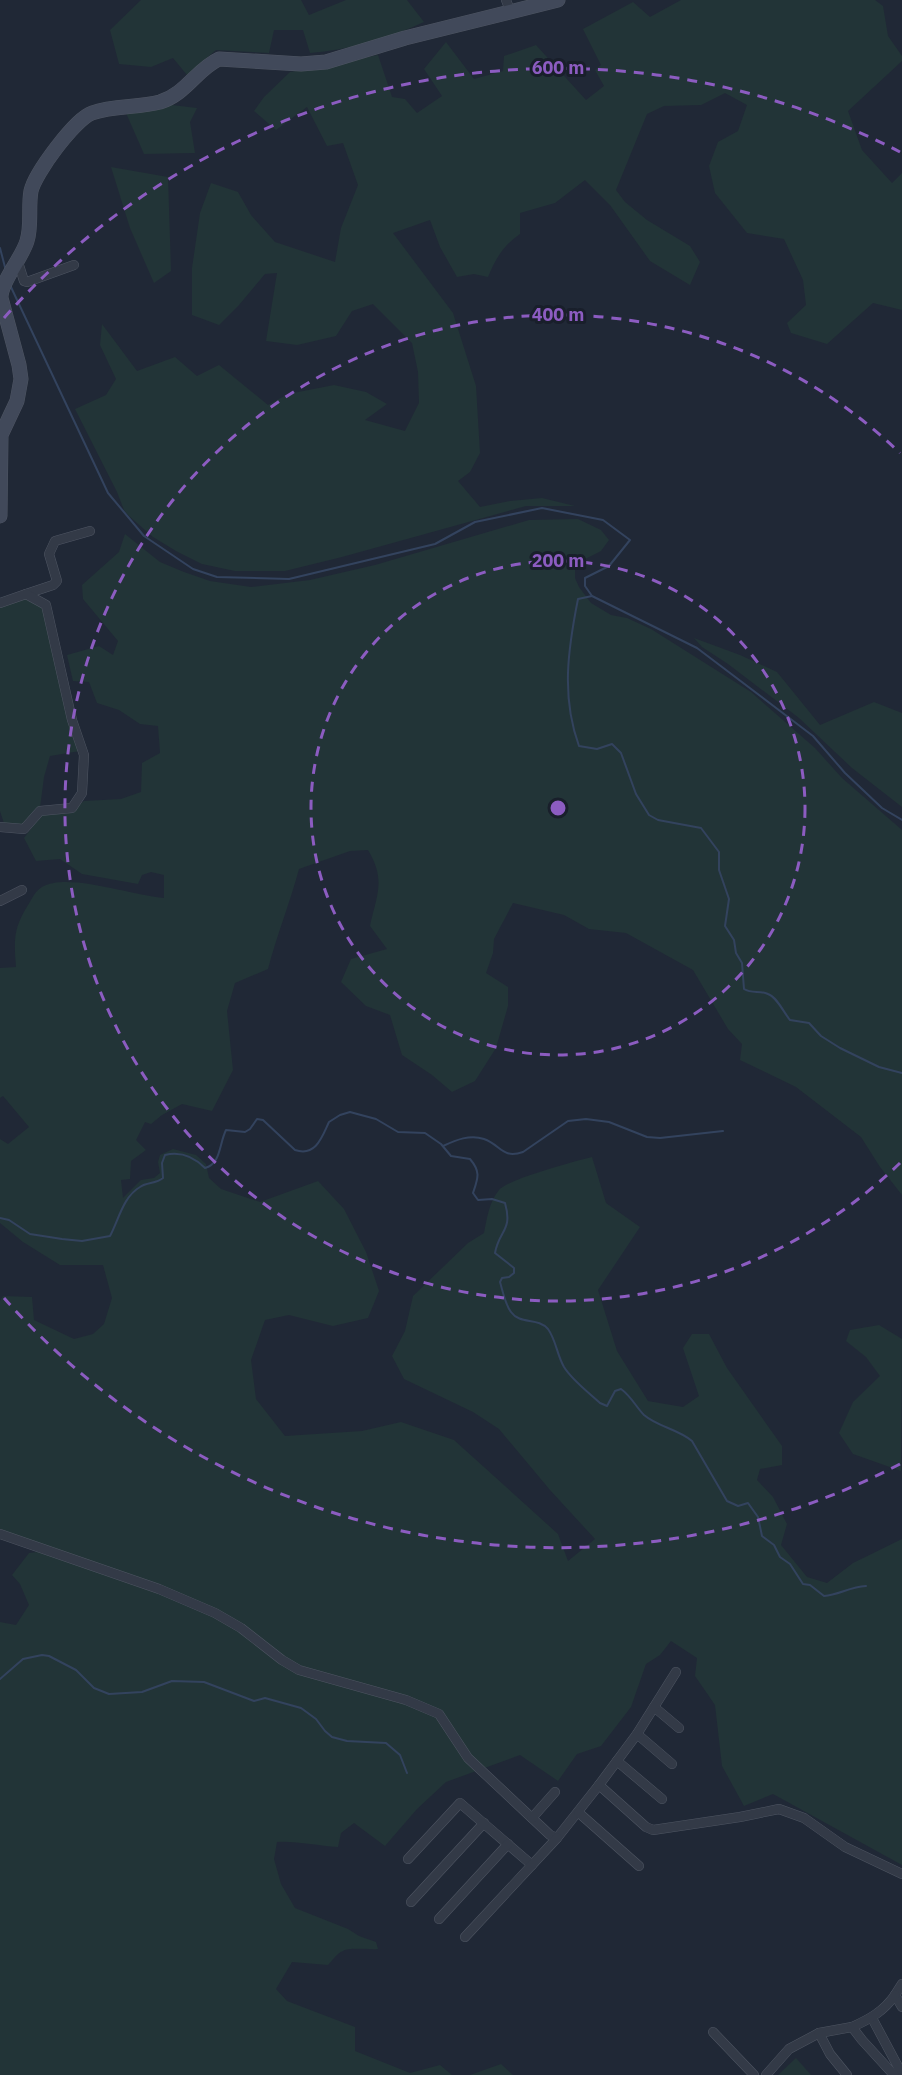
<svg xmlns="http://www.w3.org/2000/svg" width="902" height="2075" viewBox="0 0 902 2075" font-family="'IBM Plex Sans',sans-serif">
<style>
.green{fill:#223437}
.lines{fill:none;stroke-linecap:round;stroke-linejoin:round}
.stream{stroke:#33435e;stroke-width:2}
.street-casing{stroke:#4e5562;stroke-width:10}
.secondary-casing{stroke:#4e5562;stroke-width:15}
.street{stroke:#333a47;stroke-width:9}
.secondary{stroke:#41495a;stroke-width:14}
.ring{fill:none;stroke:#8c5cc1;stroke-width:3;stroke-dasharray:10 8}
.centre{fill:#8c5cc1;stroke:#191f2b;stroke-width:3}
.ring-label{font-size:18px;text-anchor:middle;font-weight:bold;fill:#8c5cc1;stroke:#191f2b;stroke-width:6;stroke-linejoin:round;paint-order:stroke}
</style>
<rect width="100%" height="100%" fill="#202836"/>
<g class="green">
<path d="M141,0H301L309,15L346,0H407L424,22C388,39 349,50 310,53L303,30H274L269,53L216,50L187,75L173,58L151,67L119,64L110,30Z"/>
<path d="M681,0H875L883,6L888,36L902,56V61L848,111L862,150L892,183L902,173V310L873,303L827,344L791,333L787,323L806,305L803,280L784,239L747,233L715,193L709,166L718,142L738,131L747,105L725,93L701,105L664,106L647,114L616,190L625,202L647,220L690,246L700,262L690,285L650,261L610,205L585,180L555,203L520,213V234C503,246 496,258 488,277L474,274L457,277L440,247L430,220L393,233L453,313L476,386L480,453L470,472L458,481L480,507L510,501L542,498L575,506H526L342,557L285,571H235L202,564L176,551L153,537L129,516L124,510L117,492L75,409L106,395L116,379L100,345L102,324L137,371L175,357L197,376L219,365L268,405L288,394L334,385L366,392L387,404L365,420L405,431L419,403L418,372L412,343L373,304L352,311L336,336L297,345L266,341L277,273L265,274L239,305L219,325L192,315V268L200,213L211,183L238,192L251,215L275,242L335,262L341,228L358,185L343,143L327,146L307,107L276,130L254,111L264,97L290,72L378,55L392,97L405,99L417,113L442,96L424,69L446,42L474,79L503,71L504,56L536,45L586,100L604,86L595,70L601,65L583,29L633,2L650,17Z"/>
<polygon points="172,105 197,108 190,122 195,153 144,154 126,113"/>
<polygon points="111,167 168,177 171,271 154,283 130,228"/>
<path d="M578,519L601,530L609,540L601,551L581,561L575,570V578L579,587L591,603L611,615L627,618L651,629L751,692L815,748L842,778L902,830V1195L880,1167L861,1137L796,1087L740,1060L742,1044L728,1029L693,970L626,933L589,929L564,915L513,903L494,939L493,953L486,973L508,987V1006L496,1048L475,1081L452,1092L432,1075L402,1055L390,1015L366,1006L341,982L351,959L387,949L370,926C377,894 386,880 368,850L350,851L299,869C290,903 277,934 268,969L235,983L227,1011L233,1070L212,1111L182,1104L162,1115L151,1124L145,1122L136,1140L146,1150L131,1161L130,1179L121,1180L123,1198L141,1180L154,1178L160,1173L158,1162L160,1155L173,1149L196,1155L206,1164L209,1178L221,1189L260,1202L318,1181L344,1209L366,1252L379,1291L368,1318L333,1326L289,1315L265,1320L251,1360L256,1399L285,1436L362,1431L401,1422L454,1440L558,1534L568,1561L595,1539L550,1490L499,1429L473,1412L404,1379L392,1356L405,1331L413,1296L468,1243L484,1233C487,1218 489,1202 499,1190C508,1179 576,1161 592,1157L606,1203L640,1227L598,1290L617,1351L648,1401L683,1407L699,1396L683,1348L692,1334H709L727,1368L782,1446V1465L760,1469L757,1480L773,1497L787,1524L781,1545L807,1577L827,1583L853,1563L902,1539V1865L773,1794L744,1806L722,1766L715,1705L695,1676L697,1658L671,1641L660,1655L646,1664L631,1707L601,1746L577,1754L558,1781L520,1755L446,1782L417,1809L385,1846L354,1823L341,1833L338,1847C317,1846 298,1841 277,1842L274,1859L281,1884L295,1908L348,1929L359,1936L376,1942L378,1949C369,1950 349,1947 343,1951C337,1953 332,1961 328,1965L292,1962L276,1989L287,2001L355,2027V2051L410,2073L440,2065L452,2075H0V1622L16,1625L29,1605L20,1584L12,1575L29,1553L37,1552L38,1543L0,1530V1301L3,1296L32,1297L34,1320L74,1339L93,1334L104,1324L112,1298L103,1265H60L23,1242L0,1223V1139L8,1144L29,1127L3,1096L0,1098V968L16,967C14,940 13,929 28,905C32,899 35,891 42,887C68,872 133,896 164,898V875L151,872L142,875L138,884L82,874L60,859L36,861L24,838L42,814H67L84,801L121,799L141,792L142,763L160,753L158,726L140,724L119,710L97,703L89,682L73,681L67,655L99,646L113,655L118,641L83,599L82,585L119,552L125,534L160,562L184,572L210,581L251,587L310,580L375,565L529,520Z"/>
<polygon points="28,597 44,610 80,751 50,756 44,777 40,808 23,827 4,823 0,811 0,607"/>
<polygon points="694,638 740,655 777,672 820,725 874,702 902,713 902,807 852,768 799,718 728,664 702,647"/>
<polygon points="879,1325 902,1339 901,1471 853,1454 839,1433 853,1402 880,1376 866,1357 846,1341 850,1330"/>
<polygon points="796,2058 811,2075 778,2075"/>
<polygon points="501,2064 513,2075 470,2075"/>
</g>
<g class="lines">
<g class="stream">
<polyline points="0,248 6,271"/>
<polyline points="10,285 108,493 144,536 193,569 217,577 289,579 435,544 475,522 542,508 603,520 630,540 609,566 585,578 585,586 592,596 697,648 813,736 845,773 882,808 902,820"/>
<path d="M592,596L578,599C568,649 561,697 579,746L597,749L612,744L621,753L636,794L649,815L658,820L701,828L719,852V870L729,899L725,926L734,940L736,953L742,963L744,989C752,994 760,990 768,994C777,997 784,1013 790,1020L809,1023L821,1036L840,1048L879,1067L902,1073"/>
<path d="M443,1146C456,1140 470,1134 484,1139C501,1145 502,1159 523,1152L568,1121L586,1119L609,1122L647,1137L660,1138L723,1131"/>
<path d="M0,1218L9,1220L30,1234L62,1239L82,1241L110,1236C119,1219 123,1197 140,1187C147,1182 156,1184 163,1178L162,1163L165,1155C181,1151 194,1157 205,1168C221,1164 219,1144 226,1130L245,1132L250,1129L257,1119L263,1120L295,1150C316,1157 322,1137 329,1122L340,1115L350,1112L361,1115L376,1119L398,1132L425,1133L441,1144L451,1156L470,1159C481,1172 478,1178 473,1193L478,1200L492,1199L505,1203C513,1231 499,1230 495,1253L514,1268V1273L509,1277L502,1278L500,1282C503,1292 505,1304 511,1312C520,1325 538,1317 548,1329C556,1340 557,1355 564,1367C572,1380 588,1392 600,1403L607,1406L615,1391L621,1389C631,1396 636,1407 644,1415C658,1427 678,1429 692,1441L727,1501L738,1506L748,1503L758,1517L762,1536L774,1545L780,1557L790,1564L803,1584L810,1585L824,1596C839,1595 849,1587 866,1586"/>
<polyline points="0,1679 23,1659 42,1655 49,1656 76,1670 94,1688 109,1694 142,1692 172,1681 204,1682 254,1701 265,1698 301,1708 316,1719 325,1731 332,1737 347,1741 386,1743 400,1755 407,1773"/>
</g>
<g class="street-casing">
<g id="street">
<polyline points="506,0 511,13"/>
<polyline points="18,262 24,281 27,282 74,265"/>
<polyline points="26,594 53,585 57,581 49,554 55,541 90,531"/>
<polyline points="0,603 26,594 46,605 72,720 84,755 82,793 72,808 40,811 24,829 0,827"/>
<polyline points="0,901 22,890"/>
<polyline points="0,1534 159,1589 215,1613 241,1628 282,1660 299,1670 406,1700 439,1714 468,1758 550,1835 557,1838 599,1785 646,1827 653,1830 740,1817 779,1809 804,1818 845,1847 902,1874"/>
<polyline points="654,1707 679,1728"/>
<polyline points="637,1734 672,1764"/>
<polyline points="617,1761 662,1799"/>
<polyline points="599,1785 637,1734 676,1672"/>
<polyline points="579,1813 639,1866"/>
<polyline points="532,1818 555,1792"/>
<polyline points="408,1859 460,1803 532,1865"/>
<polyline points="411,1902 484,1823"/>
<polyline points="439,1919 508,1844"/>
<polyline points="465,1937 557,1838"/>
<polyline points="902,1984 895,1995 902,2007"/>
<polyline points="872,2018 902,2074"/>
<polyline points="713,2032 754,2075"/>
<polyline points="766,2075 789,2049 819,2033"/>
<polyline points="847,2075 830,2054 819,2033 852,2027"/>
<path d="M894,2075L862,2040L852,2027C870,2019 884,2011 895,1995"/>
</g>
</g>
<g class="secondary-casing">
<path id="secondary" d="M0,516L1,435L17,401L21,379L19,365L1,298C0,283 22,258 27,241C32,226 28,207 31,191C35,173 75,119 92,113C114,105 138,108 160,102C186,94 197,69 219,59L301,64L326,62L405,38L558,0"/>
</g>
<use href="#street" class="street"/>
<use href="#secondary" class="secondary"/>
</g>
<g class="ring">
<circle cx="558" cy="808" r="247"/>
<path d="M900 1163A493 493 0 1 1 900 453"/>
<path d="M900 1464A740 740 0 0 1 4 1298M4 318A740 740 0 0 1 900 152"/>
</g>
<circle cx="558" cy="808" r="9" class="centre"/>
<g class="ring-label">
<text x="558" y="74">600 m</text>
<text x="558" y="321">400 m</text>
<text x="558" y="567">200 m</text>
</g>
</svg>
